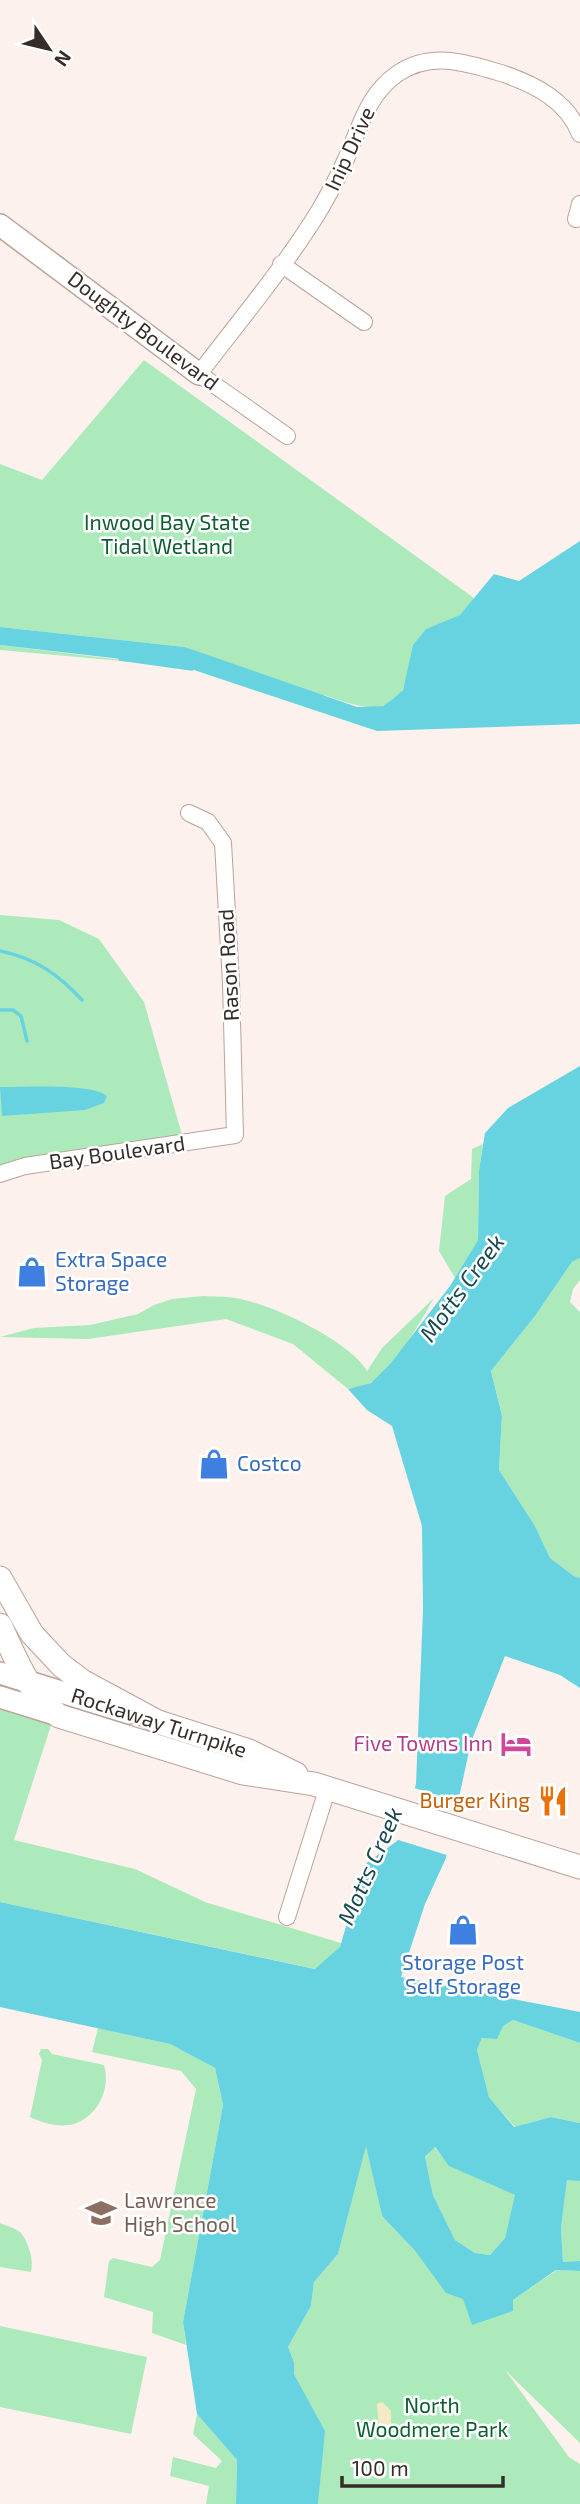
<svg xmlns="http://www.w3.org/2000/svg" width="580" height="2504" viewBox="0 0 580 2504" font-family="'Exo 2',sans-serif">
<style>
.green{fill:#aceabc}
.sand{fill:#f4eac5}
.water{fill:#67d3e1;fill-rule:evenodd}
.pier{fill:#fcf1ed}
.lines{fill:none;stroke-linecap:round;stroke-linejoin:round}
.stream{stroke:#67d3e1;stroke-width:3.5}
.minor-casing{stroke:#bba398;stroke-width:18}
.major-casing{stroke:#bba398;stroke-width:24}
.highway-casing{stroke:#bba398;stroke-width:25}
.minor{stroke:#fff;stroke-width:16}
.major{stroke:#fff;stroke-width:21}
.highway{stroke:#fff;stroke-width:23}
.labels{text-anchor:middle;stroke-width:5;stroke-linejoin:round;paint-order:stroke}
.street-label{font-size:21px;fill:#362c28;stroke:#fff}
.park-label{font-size:21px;fill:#0d5d30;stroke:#fff}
.shop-label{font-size:21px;fill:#366cbe;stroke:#fff;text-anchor:start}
.hotel-label{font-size:21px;fill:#b23c85;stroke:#fff;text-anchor:end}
.food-label{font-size:21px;fill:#c56008;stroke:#fff;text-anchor:end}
.education-label{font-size:21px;fill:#785e54;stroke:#fff;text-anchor:start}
.water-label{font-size:23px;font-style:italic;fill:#18494f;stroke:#fff}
</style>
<rect width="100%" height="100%" fill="#fcf1ed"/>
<g class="green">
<path d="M144,360L474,598C470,603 466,611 460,615C449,624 432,623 422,634C406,652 412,670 403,689C387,720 348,703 324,695L322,697L185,647L0,627V464L42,480Z"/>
<polygon points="0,645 155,664 0,650"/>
<polygon points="0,915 59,920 99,939 144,1002 182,1135 0,1170"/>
<polygon points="483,1144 479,1170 478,1240 455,1278 439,1251 445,1196 471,1179 472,1149"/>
<polygon points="580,1258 580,1280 573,1289 570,1302 580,1312 580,1578 574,1576 550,1558 535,1526 499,1470 502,1416 491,1371 535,1316 572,1262"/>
<path d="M203,1296C213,1297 225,1296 235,1298C270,1303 350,1341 367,1371L382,1348L434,1298C422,1319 392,1373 370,1383C364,1386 355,1387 348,1389L293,1344L226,1319L88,1339L0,1337L34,1328L90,1325L138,1314L154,1305L172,1299Z"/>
<polygon points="0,1699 54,1716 14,1840 135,1869 205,1902 341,1943 340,1948 316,1969 0,1902"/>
<polygon points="513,2020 580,2043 580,2123 551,2117 515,2127 489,2097 477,2050 482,2038"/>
<polygon points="98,2028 170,2044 215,2068 223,2105 183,2322 186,2345 152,2333 153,2312 104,2297 109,2261 113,2258 152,2267 160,2260 196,2089 181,2071 92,2052"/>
<path d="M41,2049H48L52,2054L104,2065C111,2089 98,2116 74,2124C59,2128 43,2123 30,2117L42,2060L39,2054Z"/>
<polygon points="366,2144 382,2216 416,2252 513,2300 557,2270 580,2271 580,2443 505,2370 569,2457 580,2464 580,2504 318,2504 324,2431 294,2374 294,2362 288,2347 311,2306 314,2282 338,2254"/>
<polygon points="434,2147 450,2166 516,2195 505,2238 490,2255 475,2253 455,2240 433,2195 425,2158"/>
<polygon points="567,2179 580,2181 580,2261 563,2263 561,2228"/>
<path d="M0,2223C7,2226 16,2228 21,2233C29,2243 34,2261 31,2272L0,2267Z"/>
<polygon points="0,2326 147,2357 131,2434 0,2407"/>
<polygon points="197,2414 237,2460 236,2504 206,2504 209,2486 170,2476 173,2457 216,2468 222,2461 193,2434"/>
</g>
<polygon class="sand" points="382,2402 391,2411 391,2432 387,2434 379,2430 377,2404"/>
<g class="water">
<polygon points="580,541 580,724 377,731 182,666 0,645 0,627 185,647 357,707 383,706 393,699 403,690 413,645 426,629 460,615 494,574 519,581"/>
<path d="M580,1066V1258L572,1262L535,1316L491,1371L502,1416L499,1470L535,1526L550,1558L574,1576L580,1578V1688L560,1675L505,1656L471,1742L446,1858L425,1904L401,1977L580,2012V2043L513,2020L503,2026L497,2039L482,2038L477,2050L489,2097L514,2127L551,2117L580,2123V2181L567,2180L561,2228L563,2262L580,2261V2271L556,2270L513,2300V2311L472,2325L463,2299L446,2293L416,2252L382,2216L366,2146L338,2254L314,2282L311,2306L288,2347L294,2362V2374L325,2431L318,2504H236L237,2460L197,2414L183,2322L223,2105L215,2068L170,2044L0,2007V1902L315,1969L340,1947L364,1865L397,1841L416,1784L423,1610L422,1526L392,1426L367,1410L348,1389L371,1383L391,1363L450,1286L478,1240L479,1170L485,1133L508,1108ZM435,2147L449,2166L515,2195L505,2238L490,2255L475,2253L455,2240L433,2195L425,2157Z"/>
<path d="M0,1087C23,1087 93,1083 107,1096L104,1103L85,1110L2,1116Z"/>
</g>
<polygon class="pier" points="411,1787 462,1803 450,1856 395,1839"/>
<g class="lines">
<g class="stream">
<polyline points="120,659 192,669"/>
<path d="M0,951C35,958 58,974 82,1000"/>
<polyline points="0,1010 13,1010 21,1016 27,1041"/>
</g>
<g class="minor-casing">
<g id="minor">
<polyline points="576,219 580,204"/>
<polyline points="281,264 364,322"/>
<path d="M287,436L199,374C239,321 284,268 319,211C329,194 338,177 346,159C360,128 367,95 397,74C431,50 468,63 504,74C536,85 567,101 580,134"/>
<polyline points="0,1174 25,1166 235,1135 231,983 223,843 208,822 189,813"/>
<polyline points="287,1917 328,1787"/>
</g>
</g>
<g class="major-casing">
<g id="major">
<polyline points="0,225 199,374"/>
<polyline points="0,1673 129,1713"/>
<polyline points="0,1697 58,1715"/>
</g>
</g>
<g class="highway-casing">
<g id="highway">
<polyline points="0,1578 32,1634 61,1665 82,1681 158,1722 249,1751 296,1774"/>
<path d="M0,1625C16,1658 28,1694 59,1716L243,1773L314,1784L580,1867"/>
</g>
</g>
<use href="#minor" class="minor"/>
<use href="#major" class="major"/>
<use href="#highway" class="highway"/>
</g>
<defs>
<g id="shop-bare" transform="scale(2.415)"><path d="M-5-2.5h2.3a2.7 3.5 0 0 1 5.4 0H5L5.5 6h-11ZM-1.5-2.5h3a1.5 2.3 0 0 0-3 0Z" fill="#3f7fe0" stroke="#fff" stroke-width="2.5" paint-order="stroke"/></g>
<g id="hotel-bare" transform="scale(2.415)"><path d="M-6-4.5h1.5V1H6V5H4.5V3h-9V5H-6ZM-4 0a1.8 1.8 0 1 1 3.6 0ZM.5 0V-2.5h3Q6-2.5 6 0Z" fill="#d1479c" stroke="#fff" stroke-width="2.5" paint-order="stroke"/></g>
<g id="restaurant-bare" transform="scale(2.415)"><path d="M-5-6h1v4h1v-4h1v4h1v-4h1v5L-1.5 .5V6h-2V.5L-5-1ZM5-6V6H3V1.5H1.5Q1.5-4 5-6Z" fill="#e8710a" stroke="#fff" stroke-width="2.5" paint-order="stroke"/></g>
<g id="school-bare" transform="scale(2.415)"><path d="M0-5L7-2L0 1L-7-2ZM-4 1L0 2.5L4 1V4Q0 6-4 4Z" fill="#8d6e63" stroke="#fff" stroke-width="2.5" paint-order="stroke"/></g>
</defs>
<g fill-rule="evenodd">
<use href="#shop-bare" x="32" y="1272"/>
<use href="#shop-bare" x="214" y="1464"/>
<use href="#hotel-bare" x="516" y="1744"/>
<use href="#restaurant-bare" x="553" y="1801"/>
<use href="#shop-bare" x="463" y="1930"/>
<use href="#school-bare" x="101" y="2213"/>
</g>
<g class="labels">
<g class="street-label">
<text transform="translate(350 149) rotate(-65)" y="7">Inip Drive</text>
<text transform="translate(143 331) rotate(37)" y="7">Doughty Boulevard</text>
<text transform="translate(229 965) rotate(-93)" y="7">Rason Road</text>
<text transform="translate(117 1153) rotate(-8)" y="7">Bay Boulevard</text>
<text transform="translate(159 1723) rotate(18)" y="7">Rockaway Turnpike</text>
</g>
<g class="park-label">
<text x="167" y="530">Inwood Bay State<tspan x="167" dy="24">Tidal Wetland</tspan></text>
<text x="432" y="2413">North<tspan x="432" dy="24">Woodmere Park</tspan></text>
</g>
<g class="shop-label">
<text x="55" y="1267">Extra Space<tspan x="55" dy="24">Storage</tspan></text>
<text x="237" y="1471">Costco</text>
<text x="463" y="1970" text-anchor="middle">Storage Post<tspan x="463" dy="24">Self Storage</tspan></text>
</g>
<g class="hotel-label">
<text x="493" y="1751">Five Towns Inn</text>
</g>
<g class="food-label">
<text x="530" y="1808">Burger King</text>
</g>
<g class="education-label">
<text x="124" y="2208">Lawrence<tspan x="124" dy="24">High School</tspan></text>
</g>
<g class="water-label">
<text transform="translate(462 1288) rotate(-54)" y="8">Motts Creek</text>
<text transform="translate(370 1866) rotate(-66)" y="8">Motts Creek</text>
</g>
</g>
<g transform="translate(49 49) rotate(125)" stroke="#ffffff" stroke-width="5" paint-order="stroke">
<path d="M0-5L12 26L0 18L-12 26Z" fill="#362c28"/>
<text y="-10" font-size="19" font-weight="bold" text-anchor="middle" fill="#362c28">N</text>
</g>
<path d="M342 2476v10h161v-10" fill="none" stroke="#362c28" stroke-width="3.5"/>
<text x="352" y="2476" font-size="21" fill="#362c28" stroke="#ffffff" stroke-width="5" paint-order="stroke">100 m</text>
</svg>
